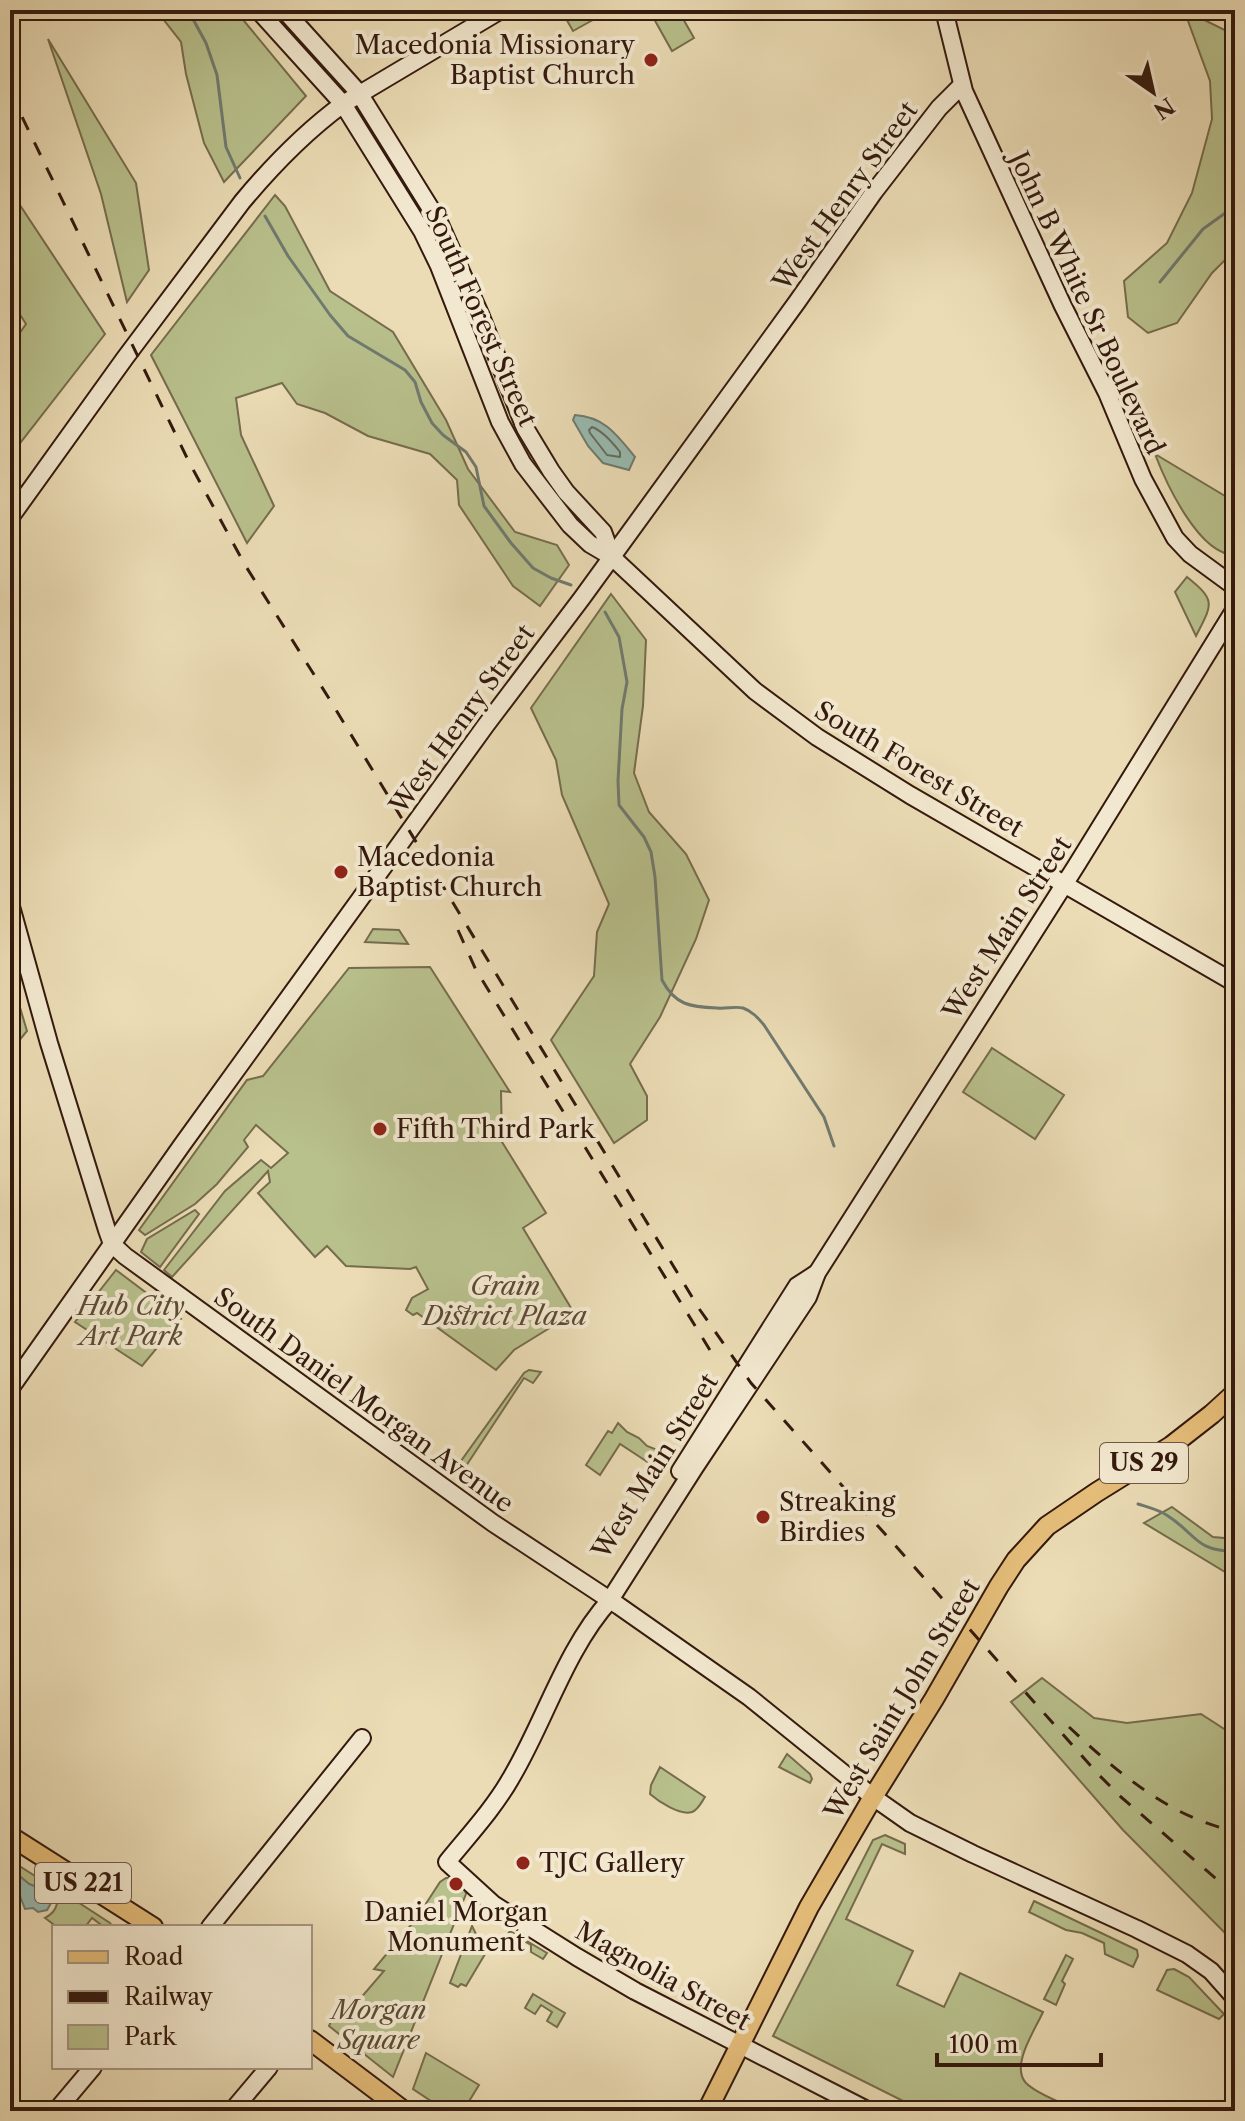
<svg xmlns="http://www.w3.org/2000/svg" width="1245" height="2121" viewBox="0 0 1245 2121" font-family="'Libre Caslon Text',serif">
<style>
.green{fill:#b8c08c;stroke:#766c4d;stroke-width:2}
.water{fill:#98bbb0;stroke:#707a6f;stroke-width:2}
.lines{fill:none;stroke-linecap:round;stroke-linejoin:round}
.shore{stroke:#666a5f;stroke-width:2}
.stream{stroke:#707a6f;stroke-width:3}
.secondary-casing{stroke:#34190e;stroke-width:20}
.primary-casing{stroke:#34190e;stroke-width:22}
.secondary{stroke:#f2e8cf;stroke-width:16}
.primary{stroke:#e6be7a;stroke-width:18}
.rail{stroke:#34190e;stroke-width:3;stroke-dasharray:14 14;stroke-linecap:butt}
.poi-dot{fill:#8f2418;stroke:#f2e8cf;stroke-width:3}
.labels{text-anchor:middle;stroke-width:8;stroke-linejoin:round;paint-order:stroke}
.shield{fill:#f2e8cf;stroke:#6d5748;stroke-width:2}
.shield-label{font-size:24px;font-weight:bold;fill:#34190e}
.poi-label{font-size:26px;fill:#34190e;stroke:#f2e8cf;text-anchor:start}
.street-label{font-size:26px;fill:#34190e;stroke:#f2e8cf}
.park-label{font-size:26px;font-style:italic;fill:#5c4b34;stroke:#f2e8cf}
</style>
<rect width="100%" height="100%" fill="#ebdcb5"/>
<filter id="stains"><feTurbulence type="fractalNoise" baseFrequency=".0025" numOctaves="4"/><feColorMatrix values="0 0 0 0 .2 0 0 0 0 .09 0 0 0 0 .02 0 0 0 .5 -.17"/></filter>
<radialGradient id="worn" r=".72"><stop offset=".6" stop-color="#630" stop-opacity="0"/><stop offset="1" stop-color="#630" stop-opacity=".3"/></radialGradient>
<g class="green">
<polygon points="156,10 235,10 306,96 224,182 204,143 186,74 181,42"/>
<polygon points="561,10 609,10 609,11 573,31"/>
<polygon points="649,10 678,10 694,38 672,51"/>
<polygon points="1184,10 1235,35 1235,250 1212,273 1177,323 1148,333 1128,317 1124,281 1167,243 1192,193 1212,119 1210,81"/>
<polygon points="48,39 136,183 149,270 127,302 101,194"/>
<polygon points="10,190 105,334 10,456 10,347 26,324 10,299"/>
<polygon points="275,195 285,206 330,291 393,332 446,420 468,469 515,532 557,545 569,565 540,606 513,586 459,505 457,480 430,454 368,436 325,413 297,404 282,383 236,398 241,435 274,506 247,543 151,355"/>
<path d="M1155,454L1235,502V555C1199,555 1166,483 1155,454Z"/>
<path d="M1187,577C1217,601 1212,604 1196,636L1175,592Z"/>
<polygon points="611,594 646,640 643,706 634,773 649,812 686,854 709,900 696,939 660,1017 630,1064 647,1096 647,1120 614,1143 551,1040 594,976 597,932 609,904 562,795 556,760 531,708"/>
<polygon points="373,929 399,930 408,944 365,942"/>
<polygon points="430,967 510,1092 501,1091 502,1142 546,1213 523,1228 574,1313 514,1350 496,1370 417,1313 413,1315 406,1310 412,1298 428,1289 416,1267 410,1269 346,1266 327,1246 315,1257 258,1193 270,1182 268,1171 172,1277 164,1270 225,1191 261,1160 271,1168 288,1153 256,1125 244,1140 248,1147 217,1184 195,1204 145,1235 139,1230 247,1080 263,1076 349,968"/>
<polygon points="10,974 27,1031 18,1042 10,1035"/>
<polygon points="992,1048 1064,1095 1035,1139 963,1092"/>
<polygon points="195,1210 199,1214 160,1267 141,1252 147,1239"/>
<polygon points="116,1270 181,1319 142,1366 75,1322"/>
<polygon points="529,1370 541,1372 533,1383 524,1378 466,1466 474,1472 468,1480 457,1471 456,1468 524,1373"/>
<polygon points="618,1423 627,1432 639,1438 647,1446 655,1449 659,1455 652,1465 620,1444 600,1475 586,1465 608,1431 612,1433"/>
<polygon points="1172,1507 1213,1537 1235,1539 1235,1578 1144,1523"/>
<polygon points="1042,1678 1094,1718 1127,1723 1201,1714 1235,1736 1235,1946 1233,1941 1123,1830 1011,1702"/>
<polygon points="787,1754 810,1774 812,1779 810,1783 779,1767"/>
<path d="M660,1767L705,1797C701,1803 698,1810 692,1812C680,1816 658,1801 650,1794L651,1785Z"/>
<path d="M885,1835L905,1844V1854L882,1844L846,1919L913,1951L897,1985L944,2007L960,1973L1043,2012C1035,2030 1010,2066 1026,2083C1036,2093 1053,2099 1066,2105L1063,2111H923L773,2036L873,1840Z"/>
<polygon points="10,1860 46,1883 42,1889 29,1884 10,1868"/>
<path d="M446,1878H453L464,1884L466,1894L393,2077L329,2026C333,2014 341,2008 353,2007L384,1971L374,1969L416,1919L440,1882Z"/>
<path d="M53,1886L110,1923L113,1927H104L92,1918L85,1927H57L45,1918C58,1911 61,1899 52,1888Z"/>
<polygon points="1034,1901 1137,1950 1138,1956 1133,1967 1105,1954 1104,1943 1082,1933 1066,1930 1029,1912"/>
<polygon points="472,1926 477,1936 484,1939 489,1936 494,1939 466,1986 461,1984 458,1987 450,1983"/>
<polygon points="510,1931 547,1953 543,1959 531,1952 531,1945 524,1941 519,1945 506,1937"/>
<polygon points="1066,1955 1073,1959 1062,1981 1065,1984 1056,2005 1044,1999"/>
<polygon points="1174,1969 1189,1977 1224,2014 1219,2019 1157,1990 1167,1970"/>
<polygon points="533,1994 565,2013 557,2027 547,2021 552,2012 541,2005 535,2014 525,2008"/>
<polygon points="426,2053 479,2085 463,2111 446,2111 413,2089"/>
</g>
<g class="water">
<path d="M575,415C605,417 617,435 635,457L629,470L603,463L588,446L573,420Z"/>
<polygon points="10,1868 29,1884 48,1892 51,1903 47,1910 38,1912 33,1908 25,1909 18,1891 10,1882"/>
</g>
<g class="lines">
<path class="shore" d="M592,427C603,431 613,443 620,452V457L607,455L590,433L589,430Z"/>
<g class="stream">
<polyline points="188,10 206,43 217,75 226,147 240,178"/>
<polyline points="265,216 288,256 330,315 348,336 405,370 415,382 421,402 432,423 443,435 466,452 476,467 484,506 511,543 533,568 551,578 571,585"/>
<polyline points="1160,282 1203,229 1235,206"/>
<path d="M605,612L619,637L627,682L622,709L618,781L619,805L644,837L651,852L655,877L662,980C675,1005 690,1007 717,1008C726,1009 735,1006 743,1008C752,1011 758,1018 764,1025L824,1117L834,1146"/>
<path d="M1138,1504C1147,1507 1160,1510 1168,1516C1196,1534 1196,1552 1235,1551"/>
</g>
<g class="secondary-casing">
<g id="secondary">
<polyline points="258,10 343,104 422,231 439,266 500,422 523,464 570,525 590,544 612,557 755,691 817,737 910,795 1235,983"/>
<polyline points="284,10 359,93 439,222 480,314 525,428 551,471 566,492 603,532 612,557"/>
<polyline points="944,10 964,91 1063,306 1107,393 1143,479 1175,538 1190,554 1235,587"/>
<path d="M10,518L125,358L242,202C272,166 305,132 343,104L501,10"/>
<polyline points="10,903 49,1043 107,1230 112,1244 125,1256 493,1523 619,1606 749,1697 873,1797 910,1823 973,1854 1137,1929 1187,1954 1211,1971 1235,1998"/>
<polyline points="10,1389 182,1145 486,725 582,598 797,302 874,192 939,108 962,85"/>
<polyline points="680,1471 797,1286 817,1273"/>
<polyline points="210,1927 362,1738"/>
<polyline points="56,2111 93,2067"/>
<polyline points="232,2111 269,2067"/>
<path d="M869,2111L635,1991L577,1957L493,1904L447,1862C469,1835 494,1808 511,1778C545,1721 565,1650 610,1600L695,1467L808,1297L817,1273L1076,866L1235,609"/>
</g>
</g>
<g class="primary-casing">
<g id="primary">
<polyline points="10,1836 153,1927"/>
<polyline points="310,2040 404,2111"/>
<polyline points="707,2111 809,1907 873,1797 934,1699 999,1586 1016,1560 1047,1526 1097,1492 1171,1446 1212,1414 1235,1393"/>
</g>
</g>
<use href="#secondary" class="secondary"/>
<use href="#primary" class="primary"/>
<g class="rail">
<polyline points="10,92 189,462 245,565 330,700 700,1310 751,1383 1098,1774 1121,1797 1235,1895"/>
<polyline points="458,930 476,970 713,1355"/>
<path d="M1069,1727C1116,1771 1170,1818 1235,1831"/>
</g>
</g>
<g class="poi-dot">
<circle cx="651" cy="60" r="8"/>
<circle cx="341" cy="872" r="8"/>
<circle cx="380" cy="1129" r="8"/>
<circle cx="763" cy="1517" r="8"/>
<circle cx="523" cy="1863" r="8"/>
<circle cx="456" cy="1884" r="8"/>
</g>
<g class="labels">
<g class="shield">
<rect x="1100" y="1443" width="88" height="40" rx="6"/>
<rect x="35" y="1863" width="96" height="40" rx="6"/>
</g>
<g class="shield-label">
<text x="1144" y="1471">US 29</text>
<text x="83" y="1891">US 221</text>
</g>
<g class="poi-label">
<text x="635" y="54" text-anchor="end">Macedonia Missionary<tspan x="635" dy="30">Baptist Church</tspan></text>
<text x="357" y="866">Macedonia<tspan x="357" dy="30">Baptist Church</tspan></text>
<text x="396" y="1138">Fifth Third Park</text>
<text x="779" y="1511">Streaking<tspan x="779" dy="30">Birdies</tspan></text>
<text x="539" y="1872">TJC Gallery</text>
<text x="456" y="1921" text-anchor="middle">Daniel Morgan<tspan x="456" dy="30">Monument</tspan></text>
</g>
<g class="street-label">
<text transform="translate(845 196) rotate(-54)" y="9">West Henry Street</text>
<text transform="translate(1087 303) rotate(65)" y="9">John B White Sr Boulevard</text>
<text transform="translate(481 316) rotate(66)" y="9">South Forest Street</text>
<text transform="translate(462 719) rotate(-54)" y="9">West Henry Street</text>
<text transform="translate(919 769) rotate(31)" y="9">South Forest Street</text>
<text transform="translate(1007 928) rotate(-57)" y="9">West Main Street</text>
<text transform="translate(364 1400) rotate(36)" y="9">South Daniel Morgan Avenue</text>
<text transform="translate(655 1466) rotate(-58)" y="9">West Main Street</text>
<text transform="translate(902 1699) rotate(-59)" y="9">West Saint John Street</text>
<text transform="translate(663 1976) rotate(29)" y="9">Magnolia Street</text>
</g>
<g class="park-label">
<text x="505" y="1295">Grain<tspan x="505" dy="30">District Plaza</tspan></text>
<text x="131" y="1315">Hub City<tspan x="131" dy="30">Art Park</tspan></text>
<text x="379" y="2019">Morgan<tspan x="379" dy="30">Square</tspan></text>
</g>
</g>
<rect width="1245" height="2121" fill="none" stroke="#ebdcb5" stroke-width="40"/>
<rect x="12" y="12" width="1221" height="2097" fill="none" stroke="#34190e" stroke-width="4"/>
<rect x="20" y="20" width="1205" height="2081" fill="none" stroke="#34190e" stroke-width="2"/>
<rect x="52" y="1925" width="260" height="144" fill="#f2e8cf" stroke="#a69582" stroke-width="2"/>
<rect x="68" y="1951" width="40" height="12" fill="#e6be7a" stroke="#a69582" stroke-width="2"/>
<text x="124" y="1965" font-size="24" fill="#34190e">Road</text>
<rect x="68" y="1991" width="40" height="12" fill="#34190e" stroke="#a69582" stroke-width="2"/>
<text x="124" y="2005" font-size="24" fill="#34190e">Railway</text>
<rect x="68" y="2025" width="40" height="24" fill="#b8c08c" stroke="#a69582" stroke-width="2"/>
<text x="124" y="2045" font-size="24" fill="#34190e">Park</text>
<g transform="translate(1153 92) rotate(146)" stroke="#f2e8cf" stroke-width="6" paint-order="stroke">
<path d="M0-6L14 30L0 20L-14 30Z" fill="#34190e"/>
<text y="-12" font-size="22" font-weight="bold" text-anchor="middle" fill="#34190e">N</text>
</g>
<path d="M937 2053v12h164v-12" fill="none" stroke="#34190e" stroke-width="4"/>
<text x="949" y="2053" font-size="24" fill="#34190e" stroke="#f2e8cf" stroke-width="6" paint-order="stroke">100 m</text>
<rect width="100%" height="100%" filter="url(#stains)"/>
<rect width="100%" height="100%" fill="url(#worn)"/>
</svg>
